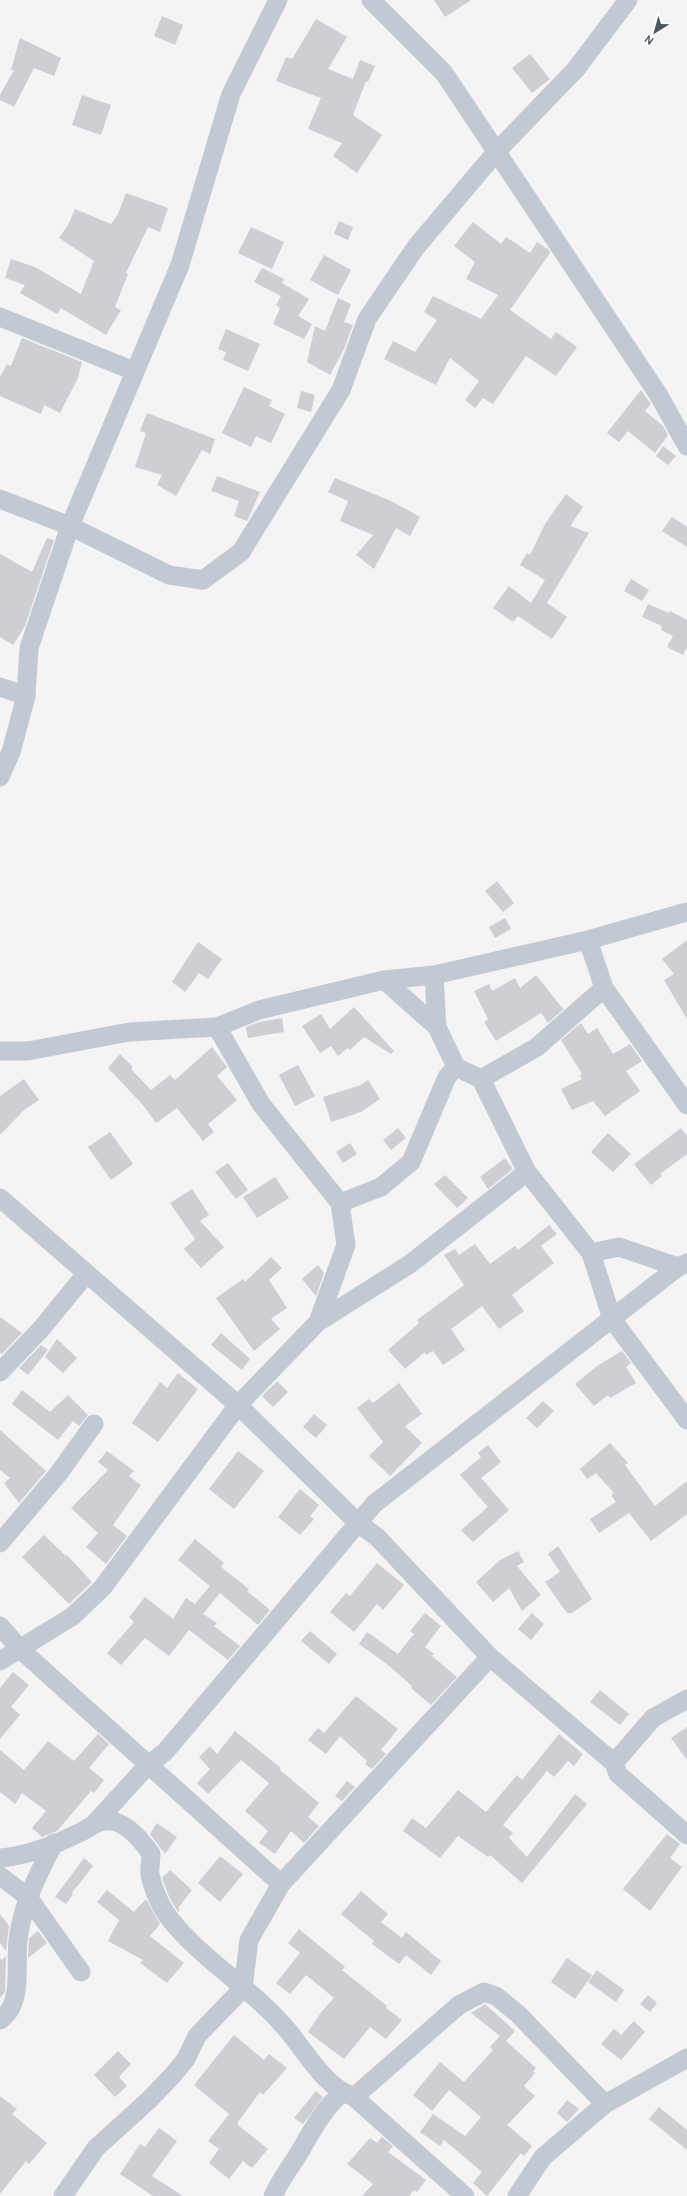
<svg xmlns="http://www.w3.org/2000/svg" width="687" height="2196" viewBox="0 0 687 2196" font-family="Cabin,sans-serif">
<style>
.building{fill:#cdcfd5}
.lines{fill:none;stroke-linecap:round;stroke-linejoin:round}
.minor{stroke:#c1cad2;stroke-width:19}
</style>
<rect width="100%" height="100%" fill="#f5f3f3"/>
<g class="building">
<polygon points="434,0 471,0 445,17"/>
<polygon points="162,16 183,25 175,45 154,36"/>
<polygon points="316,19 347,37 328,69 353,79 360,60 375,66 368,82 366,81 353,115 382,135 357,173 333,156 342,143 308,129 321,98 276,81 286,57 292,59"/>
<polygon points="20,38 61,58 54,76 34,68 14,107 0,100 0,95 14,70 11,70"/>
<polygon points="530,54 550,79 532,93 512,68"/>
<polygon points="82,95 111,105 101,135 72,125"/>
<polygon points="126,193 168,208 160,232 148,227 126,273 128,274 115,307 121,310 106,335 61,308 57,314 20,293 25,285 5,278 11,259 35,267 81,294 94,261 59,238 68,225 75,209 111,224 118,214"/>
<polygon points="339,221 353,227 348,240 334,234"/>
<polygon points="473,222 501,244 506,237 530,253 537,242 549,250 550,253 510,310 551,339 556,332 577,347 556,376 526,356 493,404 483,398 475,408 465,400 479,381 450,358 436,385 384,359 393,341 415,352 437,320 424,312 433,296 481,319 498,295 466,279 475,262 454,246"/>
<polygon points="251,227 284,242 272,269 238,253"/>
<polygon points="324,255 351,270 338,295 310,280"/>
<polygon points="262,268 284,279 282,283 309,299 298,316 312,324 304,339 273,324 280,308 276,305 281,296 254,282"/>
<polygon points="338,298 351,304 344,322 353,325 344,349 330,375 307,362 315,326 325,331"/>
<polygon points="226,329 260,344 248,371 223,360 226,352 218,349"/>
<polygon points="22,338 82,362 78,378 60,413 44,405 41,414 0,396 0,377 7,364 11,366"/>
<polygon points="244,387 272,400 269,406 285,414 271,443 256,436 251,447 222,433"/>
<polygon points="641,390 651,404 645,411 663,426 668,435 655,453 628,431 619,442 607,433"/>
<polygon points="301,391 315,395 311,412 297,408"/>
<polygon points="147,413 215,439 210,454 202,450 176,496 157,485 162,475 135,467 146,433 140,431"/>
<polygon points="663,446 676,456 668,465 656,456"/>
<polygon points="217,476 260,492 247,521 234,516 239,501 211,491"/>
<polygon points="335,478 391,501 420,517 410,536 396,528 374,569 356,555 373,535 340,521 348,501 328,492"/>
<polygon points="566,494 583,507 570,526 589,533 547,603 567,617 552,639 518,616 513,622 493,608 509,586 531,603 545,580 520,565 527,553 530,555 545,524"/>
<polygon points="672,517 687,527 687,547 662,531"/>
<polygon points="47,538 54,540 25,626 13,645 0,637 0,554 32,572"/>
<polygon points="631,579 649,590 642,601 624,591"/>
<polygon points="648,604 669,613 670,611 687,620 687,647 683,655 667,647 673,636 661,630 662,626 642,617"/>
<polygon points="497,881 514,903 503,912 485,891"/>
<polygon points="505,918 511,929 495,938 489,927"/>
<polygon points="687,940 687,1019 664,980 674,974 662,959"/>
<polygon points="198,942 222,959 208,979 199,973 185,992 172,982"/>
<polygon points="536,975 563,1009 565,1008 548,1023 541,1013 496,1041 484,1022 488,1019 474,991 489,984 492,991 515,978 520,988"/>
<polygon points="354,1007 394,1051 391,1054 364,1037 350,1050 348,1048 338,1056 331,1046 320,1053 302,1026 321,1014 330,1029"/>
<polygon points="282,1018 284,1032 248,1038 246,1027 259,1022"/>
<polygon points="581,1023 588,1034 597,1028 613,1054 630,1044 642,1061 626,1071 640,1091 605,1116 593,1101 572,1110 561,1089 582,1079 580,1076 582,1074 561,1040"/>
<polygon points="212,1047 227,1067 217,1076 237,1100 208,1124 214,1132 203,1141 177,1108 156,1123 143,1105 108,1068 120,1054 132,1066 132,1070 151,1090 170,1075 175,1080"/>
<polygon points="298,1065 315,1096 295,1106 279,1075"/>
<polygon points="24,1079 39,1100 24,1110 0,1135 0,1096"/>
<polygon points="368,1080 380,1099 361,1112 331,1122 323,1097 361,1085"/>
<polygon points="398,1128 406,1138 391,1150 383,1140"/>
<polygon points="681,1128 687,1136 687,1154 660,1174 662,1176 651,1185 634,1164"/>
<polygon points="110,1132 133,1164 111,1180 88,1147"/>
<polygon points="608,1133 631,1154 613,1172 591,1152"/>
<polygon points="350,1143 357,1154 343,1163 336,1152"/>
<polygon points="505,1158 513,1169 488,1189 480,1177"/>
<polygon points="228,1163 248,1190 236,1199 215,1172"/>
<polygon points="445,1175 468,1198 457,1208 434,1184"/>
<polygon points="275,1177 289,1198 257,1218 243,1197"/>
<polygon points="192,1189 209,1215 200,1221 224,1247 201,1268 184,1249 195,1239 170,1203"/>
<polygon points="549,1225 557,1234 541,1246 554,1263 512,1295 524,1311 499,1329 482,1306 451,1329 465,1350 443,1365 433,1351 426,1355 425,1352 405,1369 388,1350 419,1323 417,1320 464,1285 444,1255 455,1249 459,1255 475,1244 490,1264 515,1246 518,1250"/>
<polygon points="271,1257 282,1268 269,1280 287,1308 271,1319 280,1329 254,1351 216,1298 243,1279 245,1282"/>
<polygon points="318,1265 324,1273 316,1296 302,1279"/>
<polygon points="0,1317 22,1333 2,1354 0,1353"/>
<polygon points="221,1333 250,1359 242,1370 211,1345"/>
<polygon points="57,1339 77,1358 63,1373 45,1357"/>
<polygon points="41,1345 48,1350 28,1375 19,1368"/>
<polygon points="622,1351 631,1363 626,1367 636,1383 610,1398 608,1395 594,1406 575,1384 597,1366"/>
<polygon points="178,1373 198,1389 158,1442 132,1423 160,1382 167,1388"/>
<polygon points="277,1381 288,1392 273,1407 262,1396"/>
<polygon points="399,1383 422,1414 405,1426 422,1443 390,1476 369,1456 383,1442 357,1408 369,1399 373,1403"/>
<polygon points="22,1390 50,1412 68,1395 88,1415 79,1426 73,1421 58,1440 12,1404"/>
<polygon points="543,1401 554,1411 537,1428 526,1418"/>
<polygon points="314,1414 327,1425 316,1438 303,1427"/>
<polygon points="0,1430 46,1471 19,1503 4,1483 10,1478 0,1470"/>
<polygon points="610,1443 628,1463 625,1465 655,1506 687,1481 687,1514 651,1541 629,1513 599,1533 590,1519 616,1502 611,1495 614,1493 596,1473 587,1479 580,1469"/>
<polygon points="488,1445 501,1462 481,1478 509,1510 473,1542 461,1530 488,1507 460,1475 481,1457 478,1453"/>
<polygon points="107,1451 134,1471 129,1476 141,1485 113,1525 127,1536 106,1564 86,1547 98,1533 71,1508 108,1470 98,1462"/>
<polygon points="238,1451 264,1471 234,1509 209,1489"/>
<polygon points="300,1489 319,1505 310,1516 314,1519 300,1535 278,1517"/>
<polygon points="44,1535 66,1556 67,1555 92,1582 69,1604 22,1557"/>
<polygon points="195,1539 224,1563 221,1567 249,1589 247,1591 270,1610 258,1625 220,1593 203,1614 217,1623 214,1626 240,1646 228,1660 189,1630 169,1656 145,1638 121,1665 107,1653 134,1622 129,1617 145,1597 173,1619 186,1598 195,1604 210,1586 178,1560"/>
<polygon points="558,1546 592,1599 572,1613 567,1613 545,1582 560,1572 548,1554"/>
<polygon points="518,1551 524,1562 517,1566 541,1595 522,1611 509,1588 493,1602 476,1582 500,1560"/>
<polygon points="377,1563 404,1585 383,1610 377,1604 354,1632 330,1612 346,1593 350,1596"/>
<polygon points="425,1613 441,1626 425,1647 434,1654 432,1656 457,1677 431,1705 411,1688 412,1686 388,1665 359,1644 367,1632 398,1654 414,1634 410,1631"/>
<polygon points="532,1613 544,1624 531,1640 518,1629"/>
<polygon points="310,1631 337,1654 329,1664 301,1641"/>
<polygon points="13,1672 29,1685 11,1707 20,1715 0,1739 0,1688"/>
<polygon points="600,1690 629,1714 620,1725 590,1702"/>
<polygon points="356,1696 398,1729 381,1750 386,1754 372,1769 365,1764 367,1761 340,1736 326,1754 308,1740 318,1728 324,1733"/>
<polygon points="687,1727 687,1760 671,1738"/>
<polygon points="235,1731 281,1768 280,1770 319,1803 308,1817 319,1826 304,1843 291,1831 275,1854 259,1843 268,1831 245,1811 269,1783 241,1760 208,1794 197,1783 210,1769 199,1757 210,1746 217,1754"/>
<polygon points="98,1734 109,1744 89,1768 104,1780 94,1793 91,1791 57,1831 42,1837 32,1828 46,1811 22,1793 15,1804 0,1792 0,1750 24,1770 48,1741 74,1761"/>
<polygon points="559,1734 583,1754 574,1766 568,1761 554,1777 547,1771 503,1825 513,1833 509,1838 527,1857 575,1794 587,1804 522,1883 490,1855 488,1857 458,1836 440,1858 403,1831 412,1818 426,1828 458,1790 486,1812 517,1775 522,1780"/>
<polygon points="347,1781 355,1787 342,1801 335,1796"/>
<polygon points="157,1823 177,1837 165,1854 150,1834"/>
<polygon points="667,1834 680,1844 670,1858 682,1867 650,1911 623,1889"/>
<polygon points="220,1856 243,1874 220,1902 198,1883"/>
<polygon points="84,1858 93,1866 72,1893 73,1894 66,1904 55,1897"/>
<polygon points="170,1870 192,1890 178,1908 180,1910 178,1912 170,1899 162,1878"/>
<polygon points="107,1890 134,1912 146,1899 160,1924 150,1936 184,1963 167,1983 140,1963 143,1960 108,1941 119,1920 97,1902"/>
<polygon points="361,1891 388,1914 381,1922 402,1938 406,1932 441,1961 431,1975 406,1955 399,1964 372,1944 374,1941 341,1914"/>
<polygon points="0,1914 9,1926 6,1951 0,1943"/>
<polygon points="299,1929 345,1967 342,1970 387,2006 386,2008 402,2020 386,2039 370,2027 344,2059 308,2032 322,2011 334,1998 306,1975 290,1994 276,1983 300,1953 288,1943"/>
<polygon points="38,1931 47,1943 28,1958 29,1938"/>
<polygon points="6,1956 5,1992 0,1998 0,1958 2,1960"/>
<polygon points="567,1958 592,1975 575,1999 551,1982"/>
<polygon points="597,1970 624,1990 616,2002 588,1982"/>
<polygon points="648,1995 657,2003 650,2012 640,2004"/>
<polygon points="485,2004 515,2031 506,2041 536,2068 533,2071 535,2073 524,2086 535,2096 507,2125 532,2146 524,2156 521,2153 487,2196 473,2183 482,2172 444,2140 440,2146 420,2132 433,2114 465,2136 481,2117 449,2090 432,2111 413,2095 440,2062 464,2082 493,2050 490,2047 500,2036 471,2013"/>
<polygon points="634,2021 645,2032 621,2060 601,2044 614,2029 621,2035"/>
<polygon points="234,2035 264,2060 269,2054 287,2068 263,2095 260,2092 238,2122 238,2125 268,2149 252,2168 243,2161 229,2179 209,2163 219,2149 208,2141 229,2114 194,2085"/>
<polygon points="118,2051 131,2064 119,2077 127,2086 115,2097 94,2075"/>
<polygon points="316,2091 323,2097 303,2124 294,2118"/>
<polygon points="0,2096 17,2109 12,2114 47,2143 29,2164 26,2161 0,2194"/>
<polygon points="567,2100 579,2109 567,2122 557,2113"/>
<polygon points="659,2107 687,2130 687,2150 649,2119"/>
<polygon points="159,2128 177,2141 152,2176 183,2196 153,2196 120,2174 140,2144 145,2147"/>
<polygon points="382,2137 393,2146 388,2152 426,2180 417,2192 414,2190 409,2196 362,2196 373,2184 347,2164 370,2138 377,2143"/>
</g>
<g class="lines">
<g class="minor">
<polyline points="371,0 444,73 658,394 687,446"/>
<polyline points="0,317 134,371"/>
<polyline points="0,499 70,526 169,575 203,580 241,552 341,390 367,319 416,247 497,151 576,69 628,0"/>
<polyline points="0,687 26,696"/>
<polyline points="0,777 11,752 26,696 29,648 70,526 180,265 231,94 278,0"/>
<polyline points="588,940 604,988 687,1105"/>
<polyline points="434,975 437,1027 456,1067 481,1079 527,1172 591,1253 612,1319 687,1420"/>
<polyline points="384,980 437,1027"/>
<polyline points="217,1027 261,1104 340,1203 381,1187 411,1162 447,1077 456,1067"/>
<polyline points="0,1051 28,1051 129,1032 217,1027 259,1010 384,980 434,975 588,940 687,912"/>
<polyline points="481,1079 537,1047 604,988"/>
<polyline points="0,1198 238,1405 358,1523 377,1537 490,1657 614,1763 618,1774 687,1835"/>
<polyline points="591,1253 619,1247 678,1267"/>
<polyline points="318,1322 346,1245 340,1203"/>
<polyline points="0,1372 41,1329 86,1274"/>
<polyline points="0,1543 59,1473 94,1424"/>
<polyline points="0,1626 21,1650 281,1884"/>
<polyline points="0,1661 73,1616 103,1587 238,1405 318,1322 410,1264 527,1172"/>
<polyline points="614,1763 653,1718 687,1699"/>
<polyline points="95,1823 148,1765 165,1752 374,1504 678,1267 687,1263"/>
<path d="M0,1858C26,1856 57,1844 81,1832C91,1827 99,1819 112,1821C128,1824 142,1841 151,1854C151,1861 149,1869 150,1875C153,1889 161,1908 170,1919C204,1962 255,1990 289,2032C308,2055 325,2087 354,2097L465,2196"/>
<polyline points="0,1876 28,1897 81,1972"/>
<path d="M0,2020C24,2004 15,1965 18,1940C22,1905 38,1874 54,1843"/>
<polyline points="354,2097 459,2005 484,1992 496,1996 518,2014 605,2104"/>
<polyline points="63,2196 96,2148 149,2100 172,2076 186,2059 197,2036 243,1988 249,1940 281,1884 490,1657"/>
<path d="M273,2196C280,2180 290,2168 299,2153C312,2131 322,2110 342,2093"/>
<polyline points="517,2196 543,2157 605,2104 687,2058"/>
</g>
</g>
<g transform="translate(655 32) rotate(217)" stroke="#ffffff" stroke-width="3" paint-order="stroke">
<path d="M0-3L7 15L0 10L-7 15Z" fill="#4a5661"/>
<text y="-6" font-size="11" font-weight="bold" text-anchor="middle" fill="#4a5661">N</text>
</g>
</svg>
